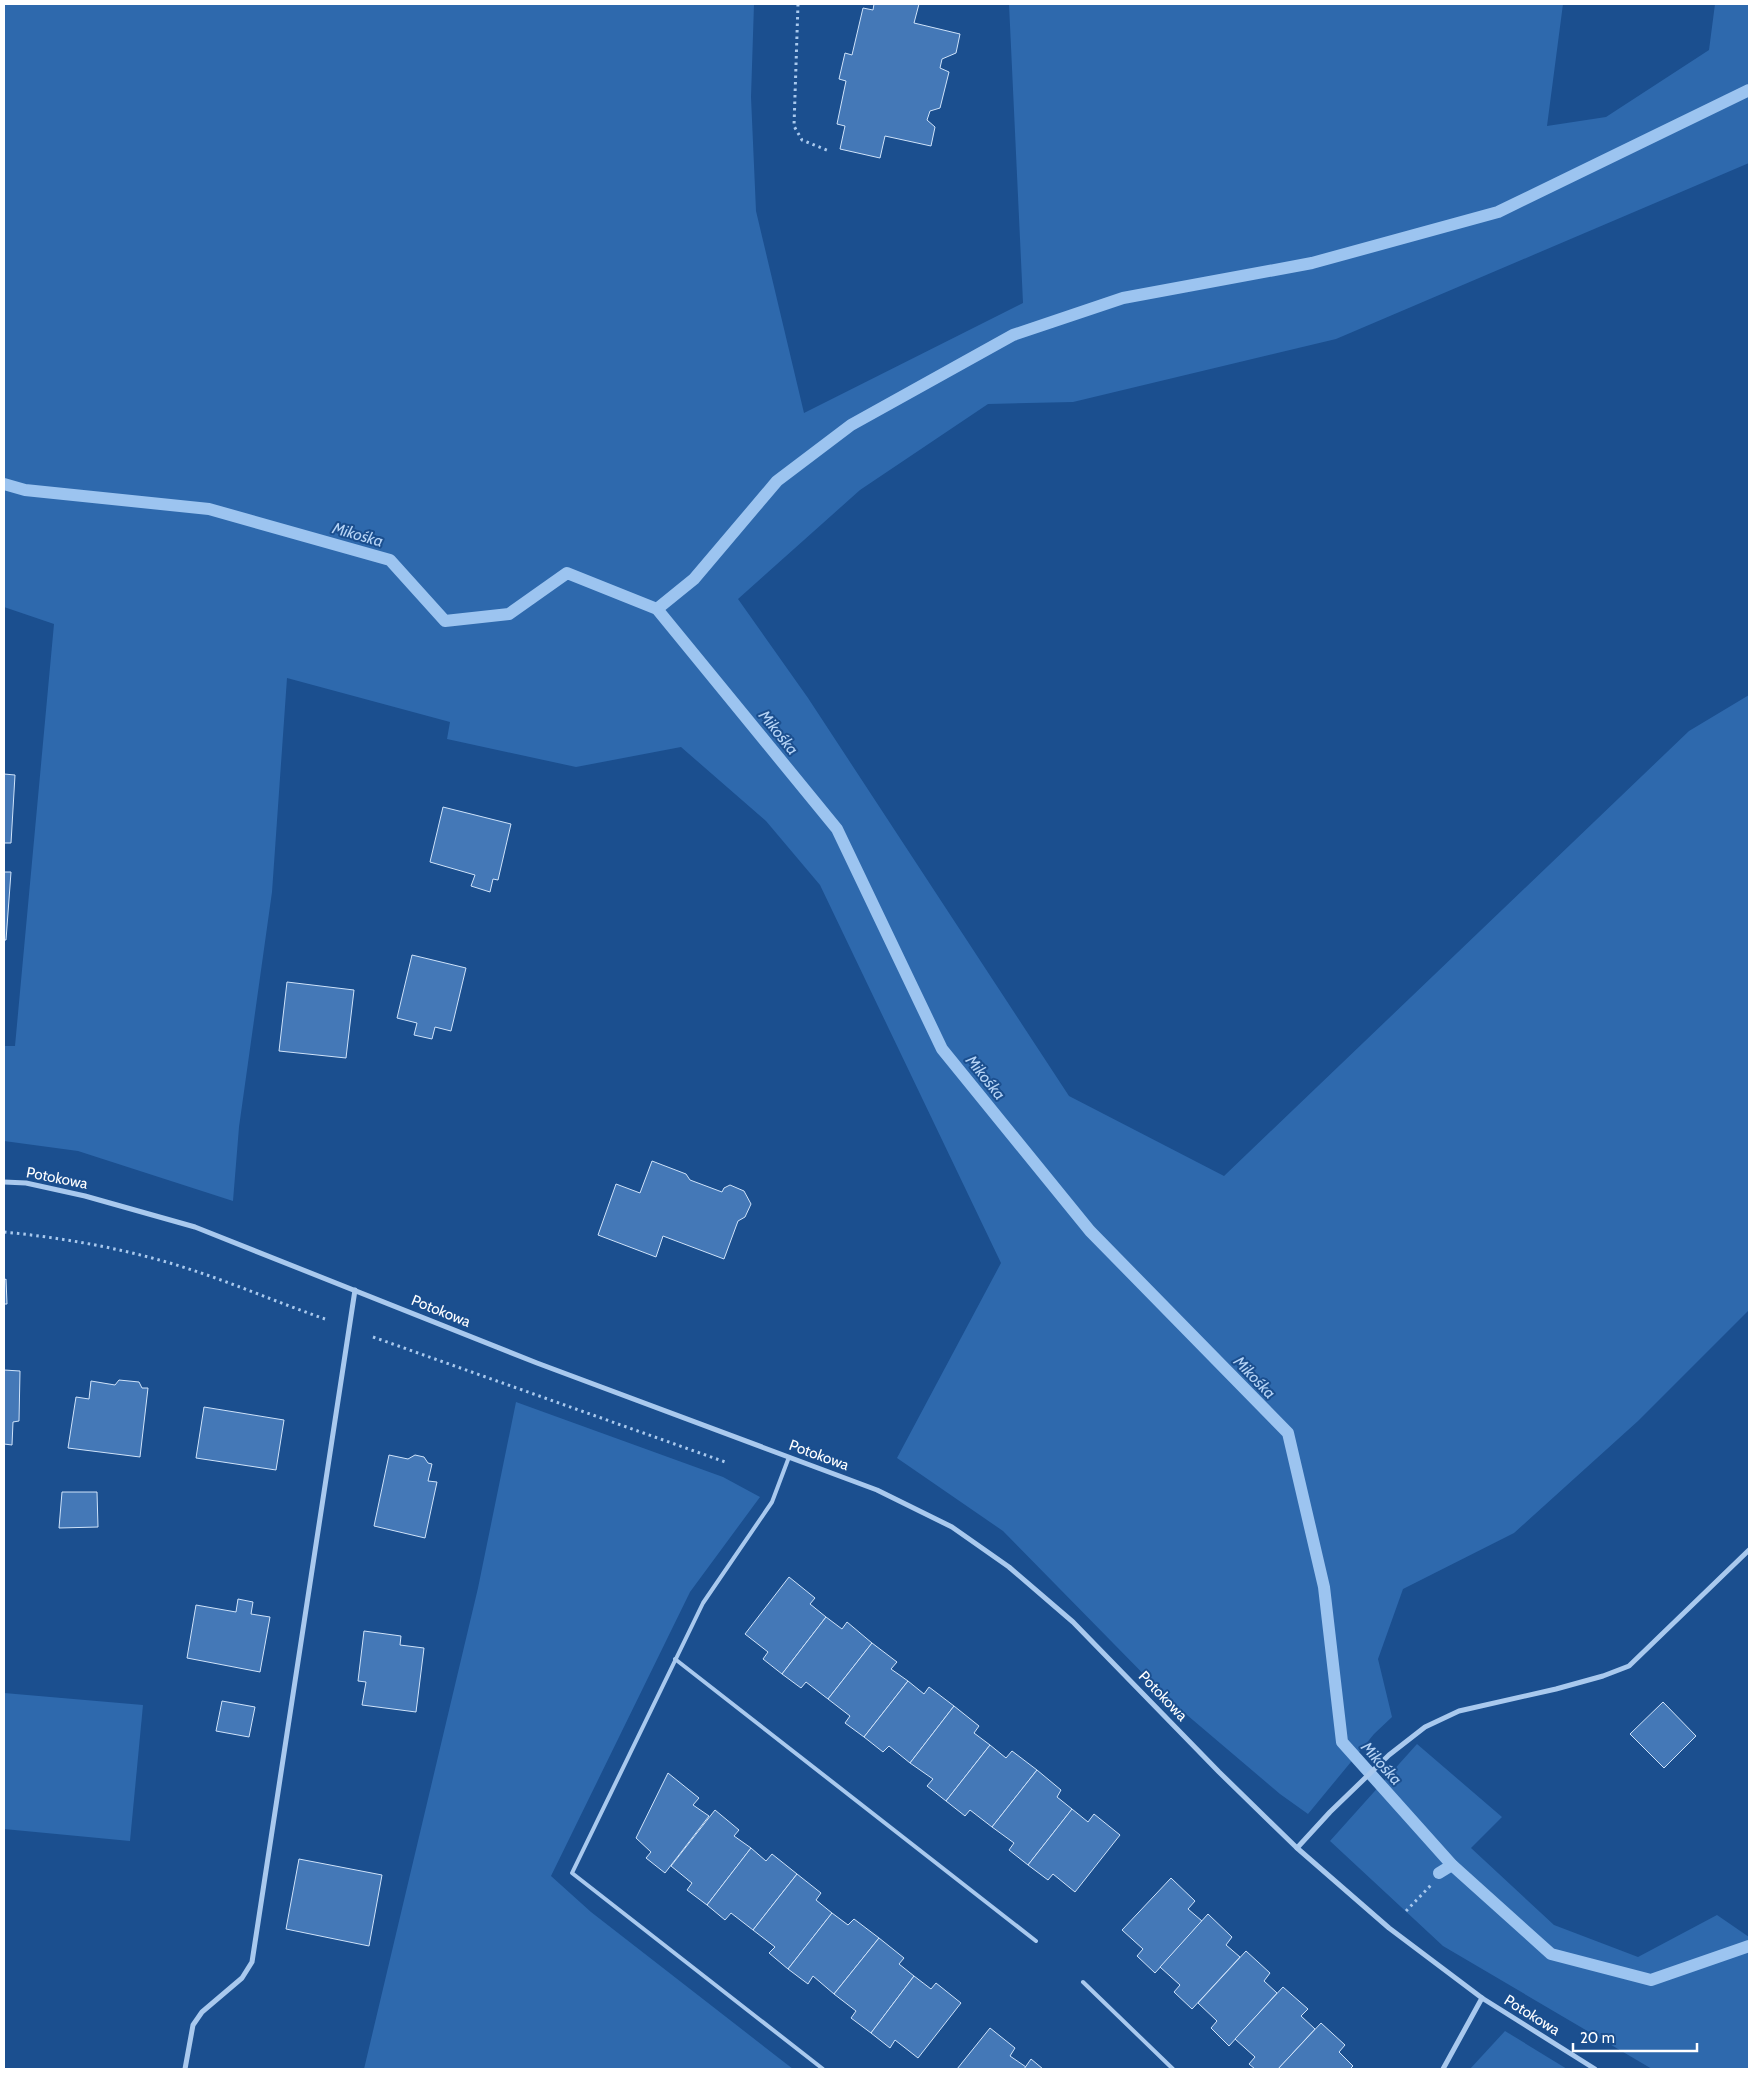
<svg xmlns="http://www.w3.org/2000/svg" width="1753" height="2073" viewBox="0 0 1753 2073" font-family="Cabin,sans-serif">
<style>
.green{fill:#2e69ad}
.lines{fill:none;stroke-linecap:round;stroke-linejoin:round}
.stream{stroke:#9cc4f0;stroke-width:12}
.building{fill:#4478b7;stroke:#cfe3fa}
.path{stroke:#a9c9ee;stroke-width:3;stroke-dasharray:2.5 4;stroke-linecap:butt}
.service{stroke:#a9c9ee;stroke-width:4}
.minor{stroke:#a9c9ee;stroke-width:5}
.labels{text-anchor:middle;stroke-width:4;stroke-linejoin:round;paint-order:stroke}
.street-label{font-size:15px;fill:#fff;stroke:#1b4f8f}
.water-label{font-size:16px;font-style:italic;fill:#b5d3f5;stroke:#1b4f8f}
</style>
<rect width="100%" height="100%" fill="#1b4f8f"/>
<g class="green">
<polygon points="4,4 754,4 751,97 756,211 804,413 1023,303 1009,4 1563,4 1547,126 1606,117 1709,50 1715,4 1749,4 1749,163 1336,339 1073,402 988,404 860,490 738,599 808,698 1069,1096 1224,1176 1689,731 1749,695 1749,1310 1638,1421 1514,1533 1403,1589 1378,1659 1392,1717 1374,1734 1308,1814 1280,1794 1167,1698 1003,1531 897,1458 1001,1263 820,885 766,821 681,747 576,767 447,739 450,722 287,678 272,892 239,1127 233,1201 78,1151 4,1141 4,1046 15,1046 54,624 4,607"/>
<polygon points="516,1402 723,1477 760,1497 690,1592 551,1876 591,1912 793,2069 364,2069 478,1588"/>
<polygon points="4,1693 143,1705 130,1841 4,1829"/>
<polygon points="1417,1744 1502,1817 1471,1848 1554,1925 1638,1957 1717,1915 1749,1937 1749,2069 1652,2069 1443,1946 1330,1841"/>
<polygon points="1505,2031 1567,2069 1470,2069"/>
</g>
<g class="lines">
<g class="stream">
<polyline points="4,484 25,490 209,509 390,560 445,621 509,614 567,573 657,609 837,829 942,1049 1090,1231 1288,1433 1324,1587 1342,1742 1452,1865 1551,1954 1651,1980 1749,1946"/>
<polyline points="657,609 694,579 777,481 851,425 1013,335 1123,298 1312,263 1498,212 1749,90"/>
<polyline points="1439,1873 1452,1865"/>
</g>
</g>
<g class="building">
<polygon points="874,4 919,4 914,23 960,34 956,53 942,59 940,68 949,72 940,108 930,111 927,120 935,127 931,146 885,136 880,158 840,149 845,126 837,124 846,81 839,79 845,53 852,55 863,8 873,10"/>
<polygon points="4,774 15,775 11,843 4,843"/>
<polygon points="443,807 511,824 498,880 493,879 490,892 471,886 475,875 430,862"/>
<polygon points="4,872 11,872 6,940 4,940"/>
<polygon points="412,955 466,968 451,1031 435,1027 432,1039 414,1035 417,1023 397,1018"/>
<polygon points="287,982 354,990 346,1058 279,1051"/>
<polygon points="652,1161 686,1174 690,1180 722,1192 724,1188 730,1185 744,1191 751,1204 745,1217 738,1221 724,1259 663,1236 656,1257 598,1235 616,1184 640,1193"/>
<polygon points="6,1279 7,1304 4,1304 4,1280"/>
<polygon points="4,1370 20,1371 19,1421 13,1422 12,1445 4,1444"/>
<polygon points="119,1380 139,1382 142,1388 148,1388 140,1457 68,1448 76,1397 89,1399 91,1381 115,1385"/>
<polygon points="204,1407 284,1420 276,1470 196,1458"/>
<polygon points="389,1455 408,1459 415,1455 424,1457 428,1463 432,1464 428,1481 437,1482 425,1538 374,1526"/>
<polygon points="62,1492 97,1492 98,1527 59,1528"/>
<polygon points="789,1577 815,1598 810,1604 826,1617 782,1674 763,1659 768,1652 745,1634"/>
<polygon points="238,1599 253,1602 251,1614 270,1617 260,1672 187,1658 196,1605 236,1612"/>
<polygon points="826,1617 842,1629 847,1622 872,1643 828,1699 806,1682 801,1688 782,1674"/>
<polygon points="364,1631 401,1636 400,1645 424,1648 416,1712 362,1705 366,1682 358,1681"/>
<polygon points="872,1643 897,1662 891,1669 908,1681 864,1737 845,1723 850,1716 828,1699"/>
<polygon points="908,1681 924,1694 929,1687 954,1706 910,1763 889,1746 883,1752 864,1737"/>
<polygon points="222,1701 255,1707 249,1737 216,1731"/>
<polygon points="1663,1702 1696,1736 1664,1768 1630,1734"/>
<polygon points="954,1706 979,1726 974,1733 990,1745 946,1801 927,1786 933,1779 910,1763"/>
<polygon points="990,1745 1006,1758 1012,1751 1037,1770 992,1827 970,1810 965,1816 946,1801"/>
<polygon points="1037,1770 1061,1790 1057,1797 1072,1809 1028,1865 1009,1850 1014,1843 992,1827"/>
<polygon points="668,1773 699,1798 693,1805 709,1816 665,1873 646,1858 651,1852 636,1838"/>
<polygon points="1072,1809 1088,1822 1094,1814 1120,1835 1075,1892 1053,1874 1048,1880 1028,1865"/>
<polygon points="715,1810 739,1830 734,1836 751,1848 707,1905 687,1890 692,1883 671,1866"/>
<polygon points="751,1848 766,1861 772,1854 797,1874 753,1930 731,1913 725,1920 707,1905"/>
<polygon points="299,1859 382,1875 369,1946 286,1929"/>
<polygon points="797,1874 821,1893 816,1900 832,1913 788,1969 769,1953 775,1947 753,1930"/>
<polygon points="1171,1878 1195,1901 1188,1909 1202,1921 1155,1973 1137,1956 1143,1949 1122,1930"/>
<polygon points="832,1913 848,1925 854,1919 879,1938 834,1994 813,1976 808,1984 788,1969"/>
<polygon points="1208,1914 1232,1937 1226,1945 1240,1957 1192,2009 1174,1992 1180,1985 1160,1967"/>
<polygon points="879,1938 904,1958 899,1964 914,1976 871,2033 851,2018 856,2011 834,1994"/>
<polygon points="1246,1951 1270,1973 1264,1981 1277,1993 1229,2046 1211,2028 1217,2021 1198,2003"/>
<polygon points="914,1976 931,1989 936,1983 961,2003 918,2058 895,2040 890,2048 871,2033"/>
<polygon points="1283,1987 1308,2009 1301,2016 1315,2029 1278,2069 1255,2069 1249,2064 1255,2057 1235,2039"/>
<polygon points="1321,2023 1345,2045 1339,2052 1353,2066 1350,2069 1278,2069"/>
<polygon points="990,2028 1015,2048 1010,2056 1026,2067 1024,2069 957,2069"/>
<polygon points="1031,2059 1043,2069 1024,2069"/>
</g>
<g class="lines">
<g class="path">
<polyline points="798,4 794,126 802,140 829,151"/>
<path d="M4,1232C65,1238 127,1249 186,1268C233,1283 279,1303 325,1319"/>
<polyline points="373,1337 728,1463"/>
<polyline points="1406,1911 1433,1883"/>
</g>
<g class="service">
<polyline points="789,1457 772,1502 703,1603 572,1873 823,2069"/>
<polyline points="675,1659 1036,1941"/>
<polyline points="1083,1982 1173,2069"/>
</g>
<g class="minor">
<polyline points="4,1182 26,1183 85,1196 195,1227 537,1363 877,1490 952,1527 1009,1567 1073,1622 1219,1772 1297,1848 1389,1928 1482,1998 1595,2069"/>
<polyline points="1297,1848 1330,1812 1389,1755 1425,1727 1459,1711 1556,1689 1603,1676 1629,1666 1749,1550"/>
<polyline points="185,2069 193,2025 202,2012 242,1978 252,1962 355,1290"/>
<polyline points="1443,2069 1482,1998"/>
</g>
</g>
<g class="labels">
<g class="street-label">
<text transform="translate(57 1178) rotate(11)" y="5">Potokowa</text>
<text transform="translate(441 1311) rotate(22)" y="5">Potokowa</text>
<text transform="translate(819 1455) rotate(20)" y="5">Potokowa</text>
<text transform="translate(1163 1696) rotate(46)" y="5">Potokowa</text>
<text transform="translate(1532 2015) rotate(32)" y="5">Potokowa</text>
</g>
<g class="water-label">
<text transform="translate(358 534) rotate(16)" y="6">Mikośka</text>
<text transform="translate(779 732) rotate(51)" y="6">Mikośka</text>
<text transform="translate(986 1077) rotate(51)" y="6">Mikośka</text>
<text transform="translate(1255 1377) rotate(46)" y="6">Mikośka</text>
<text transform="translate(1382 1763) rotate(48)" y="6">Mikośka</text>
</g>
</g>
<rect width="1753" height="2073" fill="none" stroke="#ffffff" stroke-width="10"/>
<path d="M1573 2043v8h124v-8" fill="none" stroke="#ffffff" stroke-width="2.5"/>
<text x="1580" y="2043" font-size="15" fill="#ffffff" stroke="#1b4f8f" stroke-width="4" paint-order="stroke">20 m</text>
</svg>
